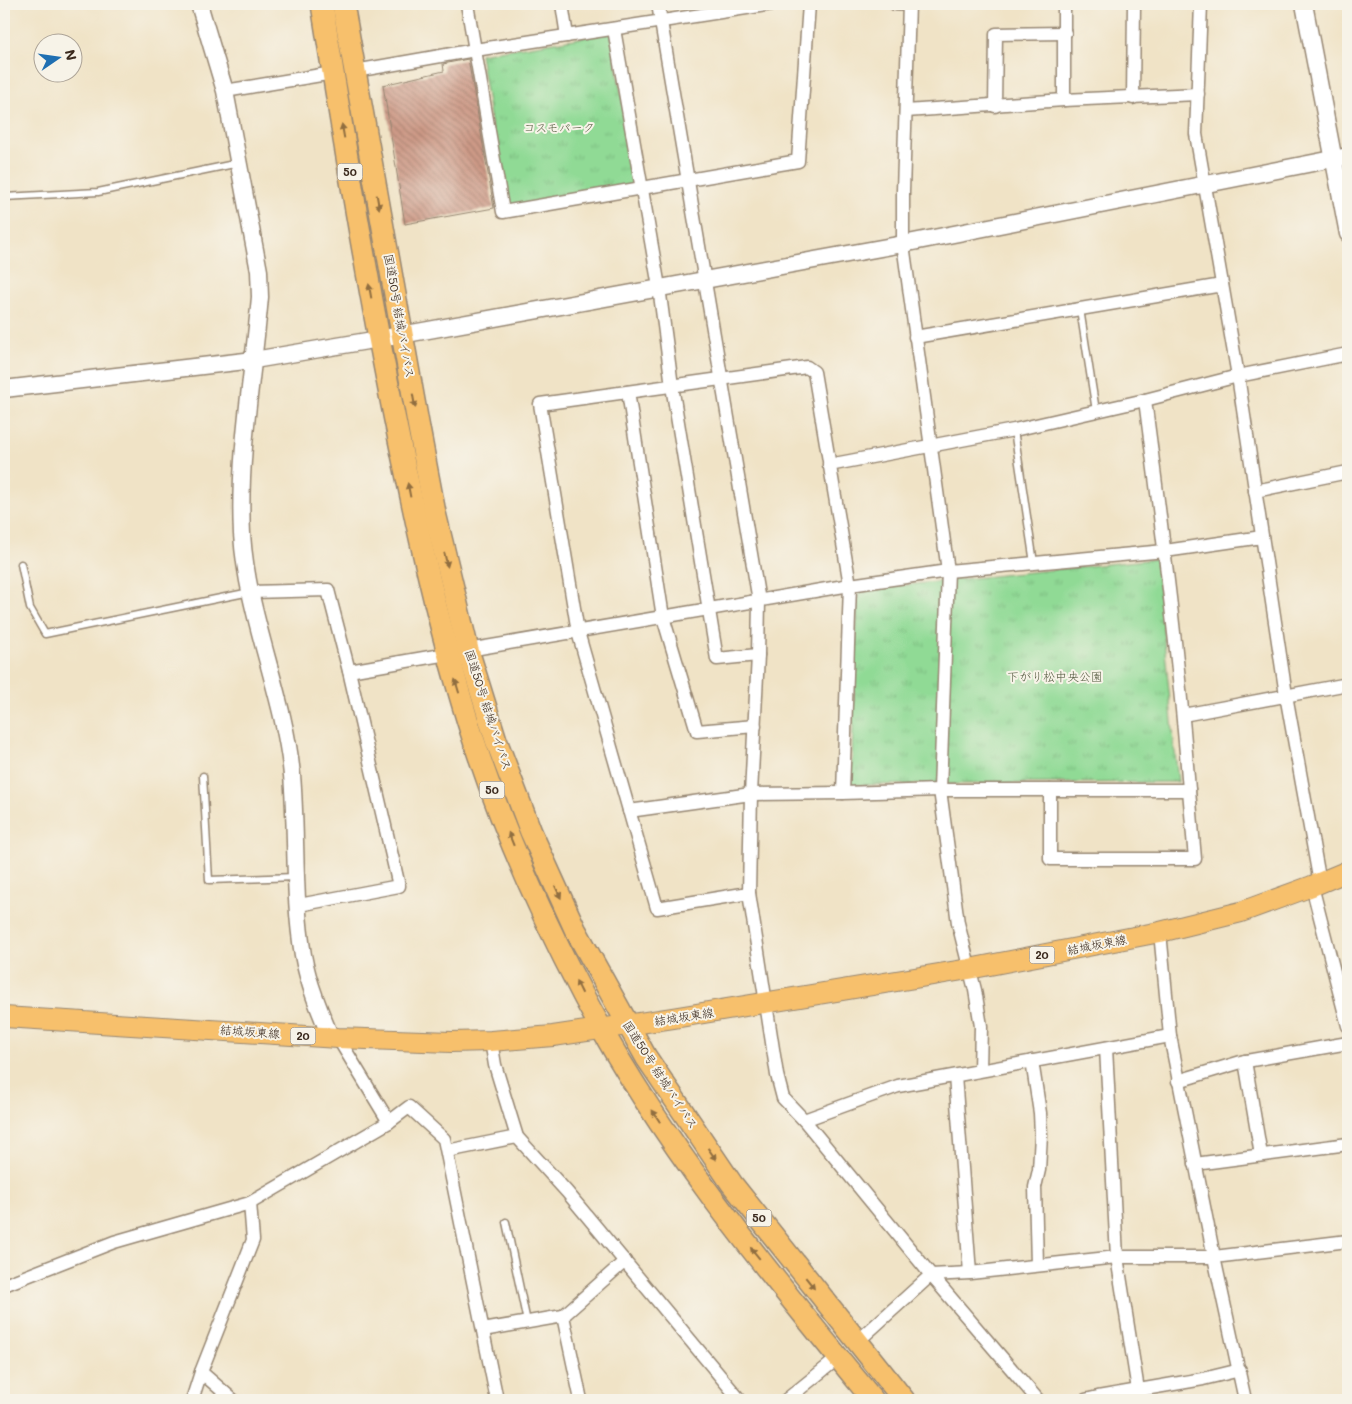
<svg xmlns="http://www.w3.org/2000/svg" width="1352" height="1404" viewBox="0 0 1352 1404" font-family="Mali,'Klee One',sans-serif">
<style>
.grass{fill:url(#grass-tufts);stroke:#66825a}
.building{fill:url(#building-back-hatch)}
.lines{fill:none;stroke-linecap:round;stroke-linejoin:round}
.service-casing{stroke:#968672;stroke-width:9}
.minor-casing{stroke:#968672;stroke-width:15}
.tertiary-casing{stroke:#968672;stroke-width:19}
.primary-casing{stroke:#968672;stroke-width:22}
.trunk-casing{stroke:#968672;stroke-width:24}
.service{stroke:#fff;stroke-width:6}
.minor{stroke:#fff;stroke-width:12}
.tertiary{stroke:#fff;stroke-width:16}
.primary{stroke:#f7c06c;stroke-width:20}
.trunk{stroke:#f7c06c;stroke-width:21}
.oneway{fill:#906e41}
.labels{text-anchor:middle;stroke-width:4;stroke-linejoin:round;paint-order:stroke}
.shield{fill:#f7f3e8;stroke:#73665b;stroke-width:1}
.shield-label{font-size:11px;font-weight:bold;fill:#3b2a1e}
.park-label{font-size:12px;fill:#50563c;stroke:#f7f3e8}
.street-label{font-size:12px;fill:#3b2a1e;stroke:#f7f3e8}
</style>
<defs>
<pattern id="grass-tufts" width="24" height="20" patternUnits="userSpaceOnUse" patternTransform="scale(1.25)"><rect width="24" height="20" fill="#90da95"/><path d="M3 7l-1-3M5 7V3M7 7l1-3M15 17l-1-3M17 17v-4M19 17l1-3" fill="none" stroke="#7dbb80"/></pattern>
<pattern id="building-back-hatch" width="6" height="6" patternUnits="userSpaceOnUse" patternTransform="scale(1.25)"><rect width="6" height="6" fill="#cd9a87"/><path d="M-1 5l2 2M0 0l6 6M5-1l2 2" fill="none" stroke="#a87e6e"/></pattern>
</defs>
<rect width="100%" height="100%" fill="#f7f3e8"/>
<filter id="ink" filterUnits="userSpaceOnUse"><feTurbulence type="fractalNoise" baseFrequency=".02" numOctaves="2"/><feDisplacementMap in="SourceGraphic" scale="10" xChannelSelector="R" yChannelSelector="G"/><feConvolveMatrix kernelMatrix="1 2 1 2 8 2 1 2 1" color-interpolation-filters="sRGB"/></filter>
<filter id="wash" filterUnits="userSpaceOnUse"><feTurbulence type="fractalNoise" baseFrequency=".0096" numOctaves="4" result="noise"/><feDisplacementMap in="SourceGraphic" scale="20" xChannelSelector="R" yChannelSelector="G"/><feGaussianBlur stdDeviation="1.12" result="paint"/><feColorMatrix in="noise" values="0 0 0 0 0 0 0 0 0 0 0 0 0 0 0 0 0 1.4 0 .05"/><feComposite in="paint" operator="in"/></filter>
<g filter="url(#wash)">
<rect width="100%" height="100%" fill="#f0e3c6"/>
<g class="grass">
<polygon points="611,33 636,184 505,209 480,54"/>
<polygon points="1156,559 1178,782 851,785 858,590"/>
</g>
<g id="blocks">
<polygon class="building" points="468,59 494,208 405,224 383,85 444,71 443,64"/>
</g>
</g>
<g filter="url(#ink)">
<use href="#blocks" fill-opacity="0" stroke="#968672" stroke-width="1"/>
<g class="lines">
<g class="service-casing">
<g id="service">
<polyline points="4,197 98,192 239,163"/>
<polyline points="1080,309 1096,411"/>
<polyline points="1014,430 1034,563"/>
<polyline points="21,564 30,608 45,634 250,592"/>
<polyline points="203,776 209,880 295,877"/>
<polyline points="506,1222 527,1322"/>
</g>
</g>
<g class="minor-casing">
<g id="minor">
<polyline points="467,4 503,212 798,161 809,4"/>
<polyline points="562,4 567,36"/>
<polyline points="658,4 759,601 758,655 751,794 749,893 777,1075 783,1098 804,1120"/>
<polyline points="895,4 909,5"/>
<polyline points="909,4 903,191 903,244 948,571 940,790 958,923 975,990 981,1026 980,1070"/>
<polyline points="1201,4 1196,134 1238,376 1286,695 1320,883"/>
<polyline points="614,29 659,287 672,386 717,659 758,655"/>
<polyline points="355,71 475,50 772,4"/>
<polyline points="225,91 333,73"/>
<polyline points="1133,98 1134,4"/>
<polyline points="1064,100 1064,4"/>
<polyline points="995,106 996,34 1065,33"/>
<polyline points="906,111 1064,100 1198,94"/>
<polyline points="915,337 1222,285"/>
<polyline points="628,392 663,617 697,731 755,726"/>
<polyline points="829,465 1014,430 1145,400 1238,376 1348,354"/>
<polyline points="1255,491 1348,472"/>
<polyline points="251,592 328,590 349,671 399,886 299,905"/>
<polyline points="468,650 850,585 948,571 1165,551 1262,537"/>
<polyline points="349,671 447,654"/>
<polyline points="1183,715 1348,684"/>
<polyline points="1050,790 1050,859 1195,859 1189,790"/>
<path d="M629,811L751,794L843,793L940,790H1189C1179,659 1162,530 1145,400"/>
<polyline points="1312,886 1348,1026"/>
<polyline points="749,893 657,908 578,632 540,404 807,367 814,372 850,585 843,793"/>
<polyline points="1160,932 1170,1036 1214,1257 1245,1400"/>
<polyline points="338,1038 389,1122"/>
<polyline points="491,1041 495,1065 517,1137 567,1192 740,1400"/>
<polyline points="1106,1048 1117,1257 1138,1390"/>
<polyline points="1032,1061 1040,1113 1041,1135 1039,1170 1035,1187 1037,1265"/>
<polyline points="1245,1061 1261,1155"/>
<polyline points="955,1076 970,1273"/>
<polyline points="1178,1081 1241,1062 1348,1043"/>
<polyline points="447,1151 517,1137"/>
<polyline points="1195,1164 1348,1144"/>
<polyline points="4,1285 114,1242 250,1203 389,1122 409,1107 444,1139 497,1400"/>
<polyline points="563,1316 581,1400"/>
<polyline points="483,1330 563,1316 625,1261"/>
<polyline points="857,1342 931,1275 970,1273 1117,1257 1214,1257 1348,1241"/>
<polyline points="201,1372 233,1400"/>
<polyline points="192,1400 201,1372 253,1240 250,1203"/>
<polyline points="786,1400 838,1358"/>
<polyline points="1038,1400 931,1275 804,1120 898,1086 1170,1036"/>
<polyline points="1085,1400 1098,1397 1203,1379 1240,1370"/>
</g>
</g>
<g class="tertiary-casing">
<g id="tertiary">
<path d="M199,4L225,91L259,271L260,297C253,376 238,455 242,534C247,616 284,693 292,775C297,835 293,896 303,955C308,983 320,1012 331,1038"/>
<polyline points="1304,4 1348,234"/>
<polyline points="4,389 254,360 379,339 903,244 1348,156"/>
</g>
</g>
<g class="primary-casing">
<polyline id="primary" points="4,1017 338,1038 451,1042 491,1041 553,1036 673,1018 969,969 1160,932 1241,912 1312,886 1348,871"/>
</g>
<g class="trunk-casing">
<g id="trunk">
<path d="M322,4C344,143 367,282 395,420C417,528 440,636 474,741C502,827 541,915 583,995C660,1142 768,1272 873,1400"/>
<polyline points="343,4 418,423 435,513 468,650 496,740 531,832 575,929 646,1057 732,1184 904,1400"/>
</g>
</g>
<use href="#service" class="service"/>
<use href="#minor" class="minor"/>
<use href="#tertiary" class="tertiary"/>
<use href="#primary" class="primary"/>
<use href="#trunk" class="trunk"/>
</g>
<defs><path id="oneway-solid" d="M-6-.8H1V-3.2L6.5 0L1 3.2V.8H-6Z" transform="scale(1.25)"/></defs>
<g class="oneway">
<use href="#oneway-solid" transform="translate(343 131) rotate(-100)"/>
<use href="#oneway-solid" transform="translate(378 202) rotate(80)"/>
<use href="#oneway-solid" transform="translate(370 291) rotate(-100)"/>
<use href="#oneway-solid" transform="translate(414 401) rotate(80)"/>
<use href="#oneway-solid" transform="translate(409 490) rotate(-101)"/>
<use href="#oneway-solid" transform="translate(446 560) rotate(77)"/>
<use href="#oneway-solid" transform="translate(457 686) rotate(-107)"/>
<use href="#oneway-solid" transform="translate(511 839) rotate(-112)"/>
<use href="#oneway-solid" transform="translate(558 892) rotate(65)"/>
<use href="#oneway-solid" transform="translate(579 987) rotate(-116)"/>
<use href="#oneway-solid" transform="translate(656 1116) rotate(-123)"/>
<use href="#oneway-solid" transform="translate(712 1154) rotate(55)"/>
<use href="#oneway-solid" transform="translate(755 1253) rotate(-129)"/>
<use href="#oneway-solid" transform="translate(810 1283) rotate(52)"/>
</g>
</g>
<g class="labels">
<g class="shield">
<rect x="337.5" y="163.5" width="25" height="17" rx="4"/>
<rect x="479.5" y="781.5" width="25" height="17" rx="4"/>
<rect x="1029.5" y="946.5" width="25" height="17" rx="4"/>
<rect x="290.5" y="1027.5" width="25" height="17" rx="4"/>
<rect x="746.5" y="1209.5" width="25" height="17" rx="4"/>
</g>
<g class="shield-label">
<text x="350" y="176">50</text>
<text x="492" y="794">50</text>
<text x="1042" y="959">20</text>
<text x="303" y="1040">20</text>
<text x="759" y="1222">50</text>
</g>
<g class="park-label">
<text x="559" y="132">コスモパーク</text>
<text x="1055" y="681">下がり松中央公園</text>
</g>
<g class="street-label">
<text transform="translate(399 316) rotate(80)" y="4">国道50号 結城バイパス</text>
<text transform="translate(488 710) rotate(72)" y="4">国道50号 結城バイパス</text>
<text transform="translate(1097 945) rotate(-11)" y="4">結城坂東線</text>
<text transform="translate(684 1017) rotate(-9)" y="4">結城坂東線</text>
<text transform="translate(250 1032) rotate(4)" y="4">結城坂東線</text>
<text transform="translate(660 1075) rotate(57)" y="4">国道50号 結城バイパス</text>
</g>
</g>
<rect width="1352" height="1404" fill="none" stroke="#f7f3e8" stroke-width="20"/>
<g transform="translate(58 58) rotate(77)"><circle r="24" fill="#f7f3e8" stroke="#aca397"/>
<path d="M0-4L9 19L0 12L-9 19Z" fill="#1f6fb2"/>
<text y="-8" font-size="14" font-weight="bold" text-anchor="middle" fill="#3b2a1e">N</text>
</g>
</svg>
